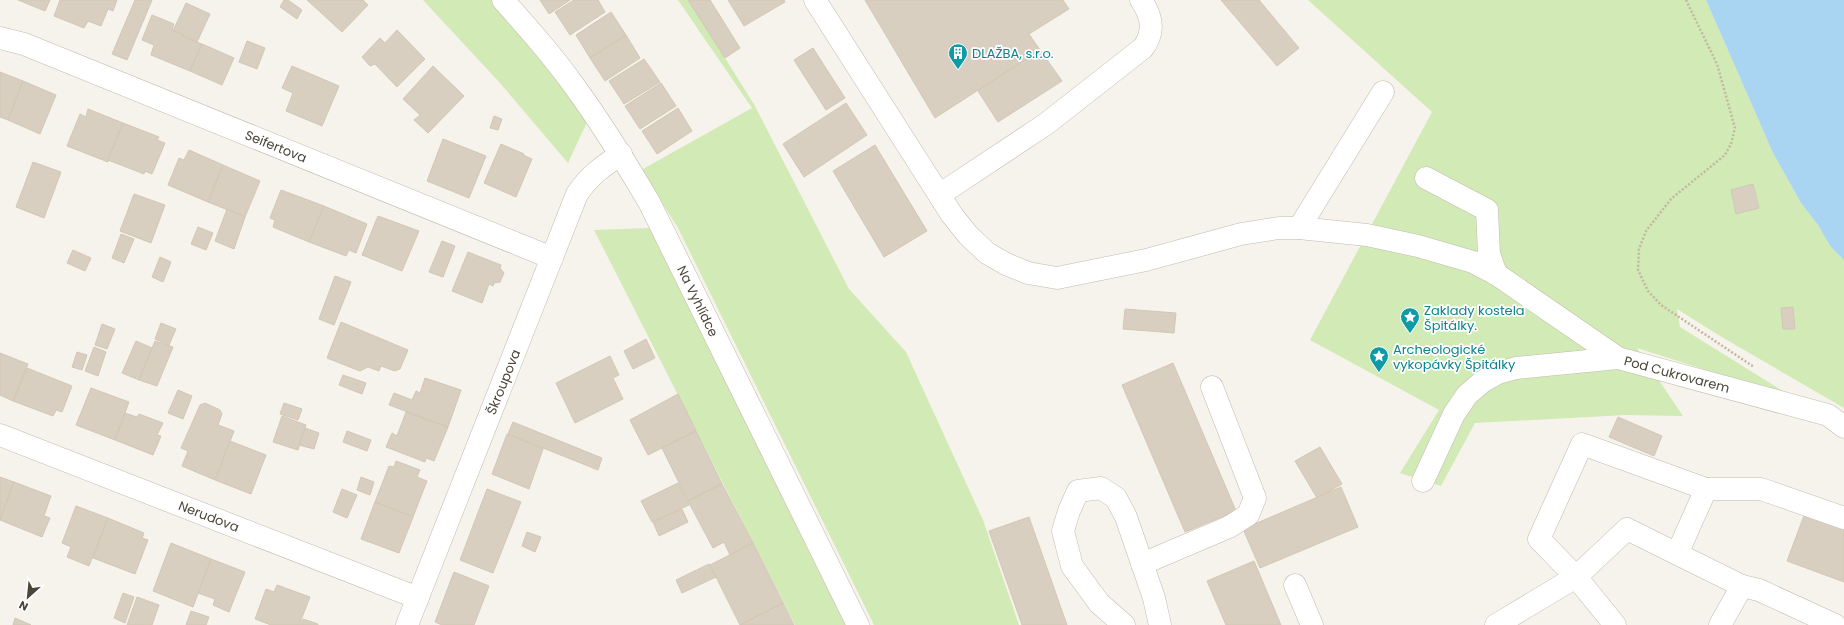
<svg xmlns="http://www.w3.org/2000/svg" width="1844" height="625" viewBox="0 0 1844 625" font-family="Poppins,sans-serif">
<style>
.green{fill:#d2eab5}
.water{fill:#a9d4f2}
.building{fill:#d8cfc1;stroke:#d3c7b4}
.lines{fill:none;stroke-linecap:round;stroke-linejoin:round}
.minor-casing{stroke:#c2bbae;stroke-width:23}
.path{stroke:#c4b79f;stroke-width:2.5;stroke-dasharray:2 2;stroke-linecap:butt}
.minor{stroke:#fff;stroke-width:22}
.labels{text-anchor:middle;stroke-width:3.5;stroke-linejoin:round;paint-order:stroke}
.culture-label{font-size:13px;fill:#0d838f;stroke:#fff;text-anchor:start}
.street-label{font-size:13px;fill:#4b4439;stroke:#fff}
</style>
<rect width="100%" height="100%" fill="#f6f3ec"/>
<g class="green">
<polygon points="423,0 492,0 528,38 588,120 568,163 500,83"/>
<polygon points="678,0 689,0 755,106 849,289 906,352 983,520 1019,625 874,625 678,228 641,170 752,108"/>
<polygon points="1308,0 1706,0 1773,153 1801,203 1818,225 1830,246 1844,260 1844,408 1720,336 1677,309 1680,327 1794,398 1637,348 1683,416 1625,415 1475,423 1441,486 1400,473 1439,410 1310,340 1432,112"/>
<polygon points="651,228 850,625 795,625 594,230"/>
</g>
<polygon class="water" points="1706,0 1844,0 1844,260 1830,246 1818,225 1801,203 1773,153"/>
<g class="building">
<polygon points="18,0 50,0 45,11"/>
<polygon points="60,0 117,0 113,11 108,9 101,26 88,21 84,28 54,16"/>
<polygon points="135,0 152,0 127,60 112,54"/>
<polygon points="284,0 288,0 302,10 297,19 280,7"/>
<polygon points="307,0 363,0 368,5 342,32"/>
<polygon points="540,0 570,0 549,14"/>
<polygon points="574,0 598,0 605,12 570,35 555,12"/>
<polygon points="688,0 710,0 740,48 725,58"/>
<polygon points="728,0 784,0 785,2 744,26"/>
<polygon points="865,0 1063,0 1069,9 1029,34 1040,50 935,118"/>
<polygon points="1221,0 1259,0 1299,48 1277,66"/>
<polygon points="186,3 210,14 197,42 173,31"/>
<polygon points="611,12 626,35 590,58 576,35"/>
<polygon points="152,15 174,24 172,30 184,35 183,37 202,44 190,71 151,55 154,45 142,40"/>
<polygon points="397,30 425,59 397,87 375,64 370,66 362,57 380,38 385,43"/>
<polygon points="626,35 640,58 605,81 590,58"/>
<polygon points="247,41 265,48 257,69 239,62"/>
<polygon points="202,44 234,58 222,85 190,71"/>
<polygon points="813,48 845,98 826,110 794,60"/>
<polygon points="1040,50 1062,81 998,122 978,91"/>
<polygon points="644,59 660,82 624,104 609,81"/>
<polygon points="292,66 339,86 322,126 286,111 293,93 282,88"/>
<polygon points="433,66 464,96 428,133 414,120 420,115 403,99"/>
<polygon points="0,72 23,81 8,120 0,117"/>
<polygon points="23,81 56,95 40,134 8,120"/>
<polygon points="661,83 676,106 640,129 625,106"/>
<polygon points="846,103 867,135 804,177 783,144"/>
<polygon points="678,108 692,131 657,154 642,131"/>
<polygon points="88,109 123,123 108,162 67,146 80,114 86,117"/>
<polygon points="494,116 502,119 498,130 490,128"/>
<polygon points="123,123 159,137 157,140 165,143 152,174 145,171 144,174 108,160"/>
<polygon points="443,139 486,156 469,198 427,181"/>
<polygon points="501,144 524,154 523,155 532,159 516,197 484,183"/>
<polygon points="875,145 927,231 884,257 833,171"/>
<polygon points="189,150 223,165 208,202 168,185 179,158 184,160"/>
<polygon points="33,162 61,172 44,218 16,207"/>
<polygon points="223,165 260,181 245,217 208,202"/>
<polygon points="1753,184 1759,208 1736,214 1731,190"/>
<polygon points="281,190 324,206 309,242 273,227 275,220 270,218"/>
<polygon points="134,194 165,205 151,243 120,231"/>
<polygon points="324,206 367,224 356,253 349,250 346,256 309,242"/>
<polygon points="227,209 245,217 234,249 215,241"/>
<polygon points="378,216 419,231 402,271 362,255"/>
<polygon points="198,227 213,233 206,250 191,244"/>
<polygon points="121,234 134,239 124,263 112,258"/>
<polygon points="442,241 455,246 443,277 429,272"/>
<polygon points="73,250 91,258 85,271 67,263"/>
<polygon points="468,252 501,265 500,268 504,273 500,282 494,283 493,286 489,284 482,303 452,291"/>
<polygon points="160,257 171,262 163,282 152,277"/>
<polygon points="335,276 351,282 334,325 319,319"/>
<polygon points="1793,307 1795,329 1783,329 1781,308"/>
<polygon points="1125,309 1176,313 1174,333 1123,329"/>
<polygon points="341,322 408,350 400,369 395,371 381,366 379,371 368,367 360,371 327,358"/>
<polygon points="161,323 176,329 169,345 155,339"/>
<polygon points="102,324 115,329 107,349 95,345"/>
<polygon points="646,339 655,358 633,369 624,351"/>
<polygon points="136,341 152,348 139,380 122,373"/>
<polygon points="155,341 173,347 157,386 139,380"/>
<polygon points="94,347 106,352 98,376 85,371"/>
<polygon points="77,352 87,355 82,370 72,367"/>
<polygon points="0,353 28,364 13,401 0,395"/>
<polygon points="610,356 619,375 613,378 623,399 575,423 556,383"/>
<polygon points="1173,363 1236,511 1185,532 1122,385"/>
<polygon points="27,368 72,386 62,412 56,410 53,416 13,401"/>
<polygon points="343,375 366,383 362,394 339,385"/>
<polygon points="425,378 461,390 448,427 389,405 394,393 412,400 416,391 420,393"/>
<polygon points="91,388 129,402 115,440 76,425"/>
<polygon points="178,390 192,396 183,419 168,413"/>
<polygon points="678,394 696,431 648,455 630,420"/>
<polygon points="205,403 220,410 222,414 218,425 234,431 215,480 182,466 188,451 181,448 200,405"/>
<polygon points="284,403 302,409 298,420 280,414"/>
<polygon points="406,412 448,427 434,461 426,458 425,462 386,447 392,433 397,436"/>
<polygon points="125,413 137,417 139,414 163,423 157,435 161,436 153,455 115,440"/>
<polygon points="282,416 306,425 298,450 273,442"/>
<polygon points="1618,417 1662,436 1654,456 1609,437"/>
<polygon points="513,422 602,458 598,470 508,434"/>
<polygon points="305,428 319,433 314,449 299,445"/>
<polygon points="347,431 371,440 367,451 343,442"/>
<polygon points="696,431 722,484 688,501 662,448"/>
<polygon points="507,434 543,449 529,489 492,474"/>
<polygon points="230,441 266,455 251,494 215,480"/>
<polygon points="1320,447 1342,484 1317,498 1295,461"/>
<polygon points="396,461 420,470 417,477 427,481 413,517 375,502 389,466 394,467"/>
<polygon points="0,477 14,482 1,518 0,517"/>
<polygon points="361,477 374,482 370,495 357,490"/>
<polygon points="14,482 51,496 44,516 50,518 42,537 0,520"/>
<polygon points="678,483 689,505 652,522 641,501"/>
<polygon points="722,484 753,543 730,555 724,542 713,548 688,501"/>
<polygon points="1341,487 1358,527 1260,568 1243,529"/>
<polygon points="342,489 357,495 347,518 333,512"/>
<polygon points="487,489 521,502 493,573 460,560"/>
<polygon points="375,502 413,517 399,553 361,539"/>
<polygon points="76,506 108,518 89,566 67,557 71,547 62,543"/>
<polygon points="682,509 688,522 659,536 653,522"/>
<polygon points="1805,513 1844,528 1844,582 1787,561"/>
<polygon points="1029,517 1067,625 1022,625 989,531"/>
<polygon points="108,518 144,533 142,538 148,540 135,574 93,558"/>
<polygon points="527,532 541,537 535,552 522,546"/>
<polygon points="171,543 211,559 193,607 153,591"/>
<polygon points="753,543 783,603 740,625 710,565"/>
<polygon points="211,559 245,572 229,612 213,605 215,599 198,593"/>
<polygon points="1254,561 1281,625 1226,625 1207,581"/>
<polygon points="709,564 716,577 682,593 676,580"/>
<polygon points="454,572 489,586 474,625 442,625 435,622"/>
<polygon points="277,585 310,597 299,625 271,625 255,619 266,589 274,592"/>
<polygon points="123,593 134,597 125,623 114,618"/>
<polygon points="137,597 159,605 152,625 127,625"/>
<polygon points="783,603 794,625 740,625"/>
<polygon points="191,611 209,617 206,625 186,625"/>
<polygon points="15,618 31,625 13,625"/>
<polygon points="303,619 318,624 318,625 300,625"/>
</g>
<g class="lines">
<g class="minor-casing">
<g id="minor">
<path d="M503,0C528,28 553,56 575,87C602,124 626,163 649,202L858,625"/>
<polyline points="815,0 952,215 968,235 987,253 1006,264 1028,273 1057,278 1146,260 1241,234 1279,228 1299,228 1367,235 1418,246 1473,262 1496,274 1618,358 1828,415 1844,427"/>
<polyline points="0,38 24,44 552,258"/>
<polyline points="1426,178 1487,210 1489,254 1496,274"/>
<path d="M939,195L1046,124L1143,48C1155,32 1152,16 1141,0"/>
<polyline points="1299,228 1383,92"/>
<polyline points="0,435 418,598"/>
<polyline points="1423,481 1454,414 1467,395 1482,382 1498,373 1516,368 1618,358"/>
<polyline points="1706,489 1761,489 1844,518"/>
<polyline points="1677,554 1706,489 1582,444 1539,539 1576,577 1627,529 1742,586"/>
<polyline points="1142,564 1229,527 1248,515 1255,498 1212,387"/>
<polyline points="1295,585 1312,625"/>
<path d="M407,625L577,194C590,175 602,167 621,154"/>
<polyline points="1124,625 1099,603 1072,566 1063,531 1069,511 1078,491 1101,488 1116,498 1126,517 1154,598 1160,625"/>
<polyline points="1496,625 1576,577 1615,625"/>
<polyline points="1720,625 1742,586 1759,590 1835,625"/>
</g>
</g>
<polyline class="path" points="1686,0 1717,64 1735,128 1731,144 1725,155 1671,199 1646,231 1639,249 1638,270 1648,291 1661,305 1754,367"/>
<use href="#minor" class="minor"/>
</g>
<defs>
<g id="building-pin" transform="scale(1)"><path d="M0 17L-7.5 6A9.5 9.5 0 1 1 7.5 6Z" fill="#0f9aa8" stroke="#fff"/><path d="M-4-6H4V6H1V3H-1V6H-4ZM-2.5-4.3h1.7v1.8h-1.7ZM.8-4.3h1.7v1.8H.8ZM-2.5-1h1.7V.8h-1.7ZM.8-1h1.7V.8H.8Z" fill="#fff"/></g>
<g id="sight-pin" transform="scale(1)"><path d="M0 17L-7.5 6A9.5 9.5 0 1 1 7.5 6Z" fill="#0f9aa8" stroke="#fff"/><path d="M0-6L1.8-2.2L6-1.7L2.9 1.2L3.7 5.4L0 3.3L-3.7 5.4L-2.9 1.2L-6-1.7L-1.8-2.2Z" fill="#fff"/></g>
</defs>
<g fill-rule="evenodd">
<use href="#building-pin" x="958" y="53"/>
<use href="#sight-pin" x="1410" y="317"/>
<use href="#sight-pin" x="1379" y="356"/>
</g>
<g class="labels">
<g class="culture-label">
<text x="972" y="58">DLAŽBA, s.r.o.</text>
<text x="1424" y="315">Zaklady kostela<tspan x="1424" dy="15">Špitálky.</tspan></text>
<text x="1393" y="354">Archeologické<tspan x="1393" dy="15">vykopávky Špitálky</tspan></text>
</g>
<g class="street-label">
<text transform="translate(276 146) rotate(22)" y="5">Seifertova</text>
<text transform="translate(698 301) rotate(64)" y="5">Na Vyhlídce</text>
<text transform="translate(1677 374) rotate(15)" y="5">Pod Cukrovarem</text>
<text transform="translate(503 382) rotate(-68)" y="5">Škroupova</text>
<text transform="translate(209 516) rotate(21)" y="5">Nerudova</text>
</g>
</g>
<g transform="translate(28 597) rotate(207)" stroke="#ffffff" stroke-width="3" paint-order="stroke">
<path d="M0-3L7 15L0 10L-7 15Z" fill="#4b4439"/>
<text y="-6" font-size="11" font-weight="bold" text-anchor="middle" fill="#4b4439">N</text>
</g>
</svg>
